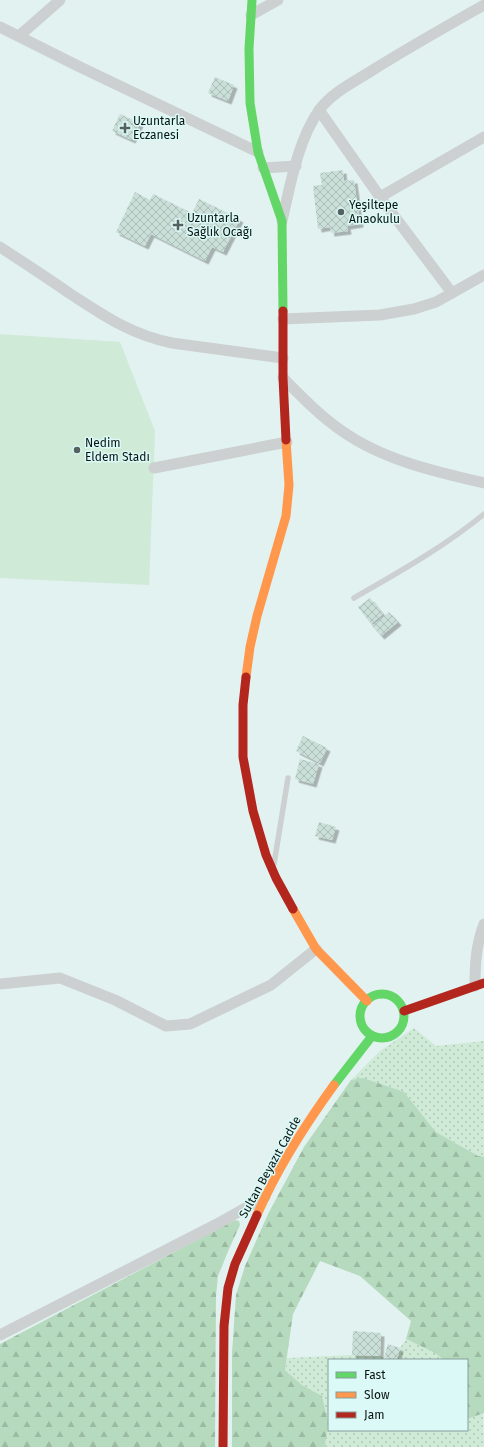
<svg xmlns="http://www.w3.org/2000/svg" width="484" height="1447" viewBox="0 0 484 1447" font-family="'Fira Sans',sans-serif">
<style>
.grass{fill:url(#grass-dots)}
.forest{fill:url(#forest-firs)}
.garden{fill:#cfead6}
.building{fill:url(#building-cross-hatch);filter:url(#shadow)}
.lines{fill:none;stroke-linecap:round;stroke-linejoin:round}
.lane{stroke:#ccd0d0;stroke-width:5.5}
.street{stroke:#ccd0d0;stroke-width:11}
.fast{stroke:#63d668;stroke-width:9}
.slow{stroke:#ff974d;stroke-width:9}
.jam{stroke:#b3261e;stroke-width:9}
.poi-dot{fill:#546160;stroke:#dbf9f6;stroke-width:1.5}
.labels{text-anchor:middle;stroke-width:3;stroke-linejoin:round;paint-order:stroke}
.poi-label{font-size:12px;fill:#081312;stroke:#dbf9f6;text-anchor:start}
.street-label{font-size:12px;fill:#081312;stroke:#dbf9f6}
</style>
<defs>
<pattern id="grass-dots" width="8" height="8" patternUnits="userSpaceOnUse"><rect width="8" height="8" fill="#cfead6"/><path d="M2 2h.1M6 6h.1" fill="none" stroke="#b0c8b7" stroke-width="1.8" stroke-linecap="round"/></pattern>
<pattern id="forest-firs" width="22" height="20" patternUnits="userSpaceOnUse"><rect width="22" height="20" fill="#b6dabe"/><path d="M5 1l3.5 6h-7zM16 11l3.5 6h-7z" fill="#9bbaa2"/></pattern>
<pattern id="building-cross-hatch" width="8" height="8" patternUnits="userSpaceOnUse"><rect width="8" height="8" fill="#c9dfd8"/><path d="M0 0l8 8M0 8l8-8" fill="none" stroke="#abbeb8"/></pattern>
<filter id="shadow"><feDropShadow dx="3.5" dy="3.5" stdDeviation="0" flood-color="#0004"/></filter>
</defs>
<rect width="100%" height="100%" fill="#e2f2f0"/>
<g class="grass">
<polygon points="414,1028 436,1046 484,1041 484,1157 478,1156 436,1132 404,1092 351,1080 380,1051"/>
<polygon points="406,1339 435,1353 444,1360 397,1360 400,1348"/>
<polygon points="352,1355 380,1356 393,1360 329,1360 329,1430 467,1430 467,1419 483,1412 484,1447 325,1447 328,1422 322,1396 302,1385 285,1370 287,1358"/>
</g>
<g class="forest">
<polygon points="363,1078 404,1092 436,1132 478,1156 484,1157 484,1413 467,1419 467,1360 444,1360 435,1353 406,1339 411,1321 360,1276 320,1261 293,1314 285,1370 302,1385 322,1396 328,1422 325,1447 232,1447 232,1353 236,1295 245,1266 268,1214 304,1147 351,1080"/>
<polygon points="235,1220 239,1221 240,1225 229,1249 218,1276 216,1296 215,1447 0,1447 0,1344"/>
</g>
<polygon class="garden" points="0,334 120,342 155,431 149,585 0,578"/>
<g class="building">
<polygon points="215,77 234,85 228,101 208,93"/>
<polygon points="120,114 140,123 132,140 112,131"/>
<polygon points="343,170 344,181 354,180 360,224 347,226 348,231 331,233 330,227 318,229 313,186 322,185 320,173"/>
<polygon points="135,192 150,200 153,194 192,213 199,199 240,219 223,252 212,247 205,261 151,234 145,246 116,232"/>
<polygon points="370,598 383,614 371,624 358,607"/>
<polygon points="389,612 398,622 381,636 372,626"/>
<polygon points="303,736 327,748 320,763 296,751"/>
<polygon points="300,759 319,764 313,784 295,779"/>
<polygon points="319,822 336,827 332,840 315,836"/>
<polygon points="353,1331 381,1333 380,1356 352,1355"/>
<polygon points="388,1344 400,1348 397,1360 384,1357"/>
</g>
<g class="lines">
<g class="lane">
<path d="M354,598C399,572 444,547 484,514"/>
<polyline points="274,864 288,778"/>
</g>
<g class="street">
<polyline points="251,15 278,0"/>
<polyline points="0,27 80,67 258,152"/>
<polyline points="19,36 60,0"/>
<polyline points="319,110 380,197 452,293"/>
<polyline points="263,168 296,166"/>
<polyline points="380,197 484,137"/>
<path d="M282,221C290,186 298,139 320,109C332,93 352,83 368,73C406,49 445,27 484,5"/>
<path d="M0,247C23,262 46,277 69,293C103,315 131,335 172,343L283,358"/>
<polyline points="283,319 380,315 414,309 436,302 484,275"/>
<path d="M283,378C302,397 320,416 342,431C383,460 436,472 484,483"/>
<polyline points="154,468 287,442"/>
<polyline points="0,984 60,978 115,1000 166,1026 190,1024 271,985 316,949"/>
<path d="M475,986C475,964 476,945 484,924"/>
<polyline points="0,1335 217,1224 265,1197"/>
</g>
<g class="fast">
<polyline points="252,0 249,49 250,103 258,152 282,221 283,311"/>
<circle cx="382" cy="1016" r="22"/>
<polyline points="334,1085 372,1036"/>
</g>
<g class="slow">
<polyline points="246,677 250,647 257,616 286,516 289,485 286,440"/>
<polyline points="293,909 316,949 367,1001"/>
<path d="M257,1215C277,1169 305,1125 334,1085"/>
</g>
<g class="jam">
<polyline points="283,311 283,378 286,440"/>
<polyline points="246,677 243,705 243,757 253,811 266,855 276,878 293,909"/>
<polyline points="404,1011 484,983"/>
<polyline points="223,1447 224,1326 228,1288 235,1264 257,1215"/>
</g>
</g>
<g class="poi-dot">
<path d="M123 122h4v4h4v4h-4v4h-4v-4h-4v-4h4z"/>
<circle cx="341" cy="212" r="4"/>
<path d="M176 219h4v4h4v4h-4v4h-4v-4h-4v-4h4z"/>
<circle cx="77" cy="450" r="4"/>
</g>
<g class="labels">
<g class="poi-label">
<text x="133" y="125">Uzuntarla<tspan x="133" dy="14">Eczanesi</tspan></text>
<text x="349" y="209">Yeşiltepe<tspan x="349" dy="14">Anaokulu</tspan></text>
<text x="187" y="222">Uzuntarla<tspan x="187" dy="14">Sağlık Ocağı</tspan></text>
<text x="85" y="447">Nedim<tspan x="85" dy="14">Eldem Stadı</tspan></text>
</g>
<g class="street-label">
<text transform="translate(270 1167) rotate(-61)" y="4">Sultan Beyazıt Cadde</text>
</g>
</g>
<rect x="328" y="1359" width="140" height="72" fill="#dbf9f6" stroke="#879d9b"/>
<rect x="336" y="1372" width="20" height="6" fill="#63d668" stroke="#879d9b"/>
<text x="364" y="1379" font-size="12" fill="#081312">Fast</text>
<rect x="336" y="1392" width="20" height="6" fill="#ff974d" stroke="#879d9b"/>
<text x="364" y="1399" font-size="12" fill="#081312">Slow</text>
<rect x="336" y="1412" width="20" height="6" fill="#b3261e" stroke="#879d9b"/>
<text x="364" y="1419" font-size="12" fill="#081312">Jam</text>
</svg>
